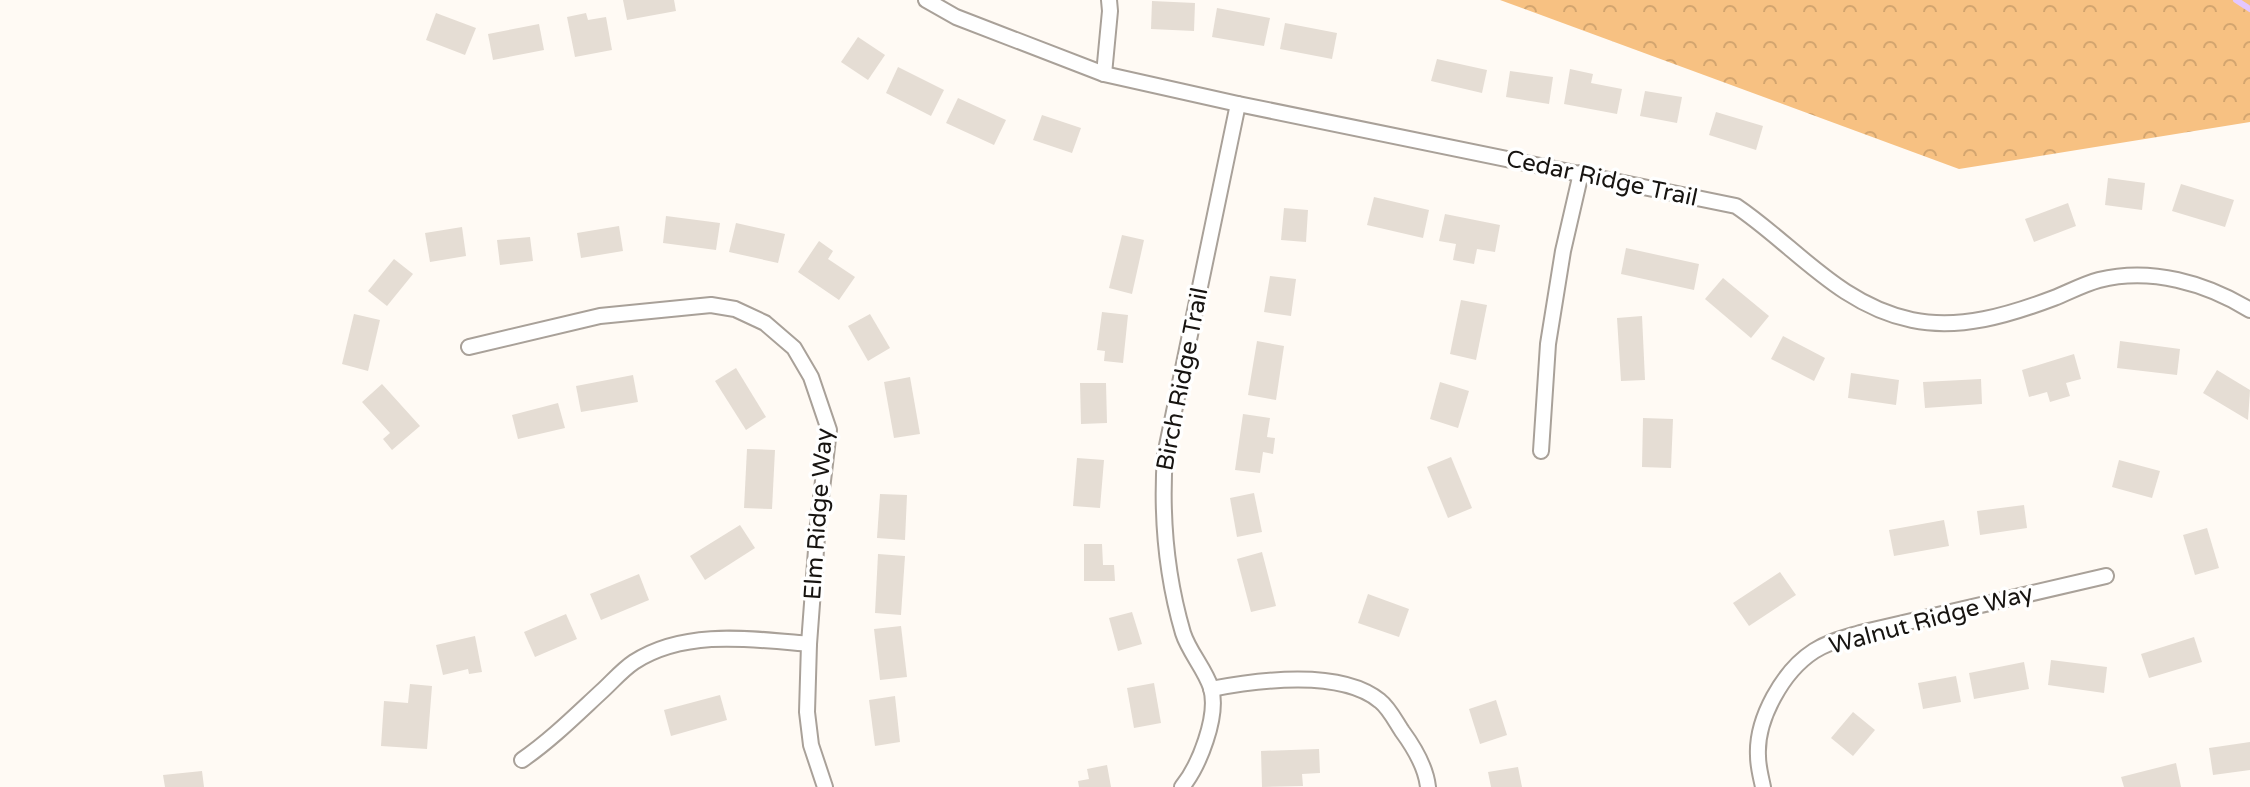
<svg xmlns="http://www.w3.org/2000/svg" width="2250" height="787" viewBox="0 0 2250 787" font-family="'Varela Round',sans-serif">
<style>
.forest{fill:url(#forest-crowns)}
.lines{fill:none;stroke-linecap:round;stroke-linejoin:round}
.stream{stroke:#e4c7ff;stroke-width:6}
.building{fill:#e5ddd4}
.minor-casing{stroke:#a9a199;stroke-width:18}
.minor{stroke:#fff;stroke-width:14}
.labels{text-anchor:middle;stroke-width:7;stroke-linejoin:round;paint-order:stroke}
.street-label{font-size:24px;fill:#171411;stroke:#fff}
</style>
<defs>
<pattern id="forest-crowns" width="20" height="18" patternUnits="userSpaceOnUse" patternTransform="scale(2)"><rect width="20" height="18" fill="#f7c182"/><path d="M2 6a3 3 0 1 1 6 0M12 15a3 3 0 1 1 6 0" fill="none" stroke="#d3a56f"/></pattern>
</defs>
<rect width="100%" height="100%" fill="#fffaf4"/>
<polygon class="forest" points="1500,0 2250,0 2250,122 1959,169"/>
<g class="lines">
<polyline class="stream" points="2236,0 2250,9"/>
</g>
<g class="building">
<polygon points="623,0 674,0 676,11 627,20"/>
<polygon points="1152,1 1195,3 1194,31 1151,29"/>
<polygon points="1217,8 1270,18 1264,46 1212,37"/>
<polygon points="436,13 476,28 465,55 426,40"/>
<polygon points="586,13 588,20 606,17 612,50 575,57 567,17"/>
<polygon points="1285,23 1337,33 1332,59 1280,49"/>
<polygon points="539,24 544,50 493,60 488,34"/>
<polygon points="858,37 885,55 868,80 841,62"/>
<polygon points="1437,59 1487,70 1482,93 1431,81"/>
<polygon points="898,67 944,90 931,116 886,93"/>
<polygon points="1570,69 1593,74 1591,83 1622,89 1617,114 1564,104"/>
<polygon points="1510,71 1553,77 1549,104 1506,97"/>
<polygon points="1645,91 1682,97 1677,123 1640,116"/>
<polygon points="958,98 1006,120 994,145 946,123"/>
<polygon points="1716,112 1763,126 1756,150 1709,135"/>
<polygon points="1042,115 1081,128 1072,153 1033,140"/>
<polygon points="2108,178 2145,183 2142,210 2105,205"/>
<polygon points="2181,184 2234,200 2225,227 2172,211"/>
<polygon points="1374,197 1429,210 1423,238 1367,225"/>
<polygon points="2068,203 2076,226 2034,242 2025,219"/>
<polygon points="1284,208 1308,210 1306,242 1281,240"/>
<polygon points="1445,214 1500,225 1495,252 1477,249 1474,264 1453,260 1456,244 1439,241"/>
<polygon points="666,216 720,223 716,250 663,243"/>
<polygon points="736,223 785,234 778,263 729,252"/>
<polygon points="619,226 623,251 581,258 577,233"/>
<polygon points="462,227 466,256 430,262 425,233"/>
<polygon points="1122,235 1144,240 1132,294 1109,288"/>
<polygon points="530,237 533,261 500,265 497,240"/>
<polygon points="819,241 833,251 828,259 855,277 839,300 798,272"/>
<polygon points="1626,248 1699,264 1694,290 1621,274"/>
<polygon points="394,259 413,274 387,306 368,291"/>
<polygon points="1270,276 1296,279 1291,316 1264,312"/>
<polygon points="1723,278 1769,316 1751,338 1705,299"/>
<polygon points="1461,300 1487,305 1476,360 1450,354"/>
<polygon points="1102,312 1128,315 1123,363 1104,361 1105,351 1097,350"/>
<polygon points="354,314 380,320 368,371 342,364"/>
<polygon points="870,314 890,348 868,361 848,326"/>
<polygon points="1642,316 1645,380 1621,381 1617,318"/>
<polygon points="1783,336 1825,358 1814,381 1771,359"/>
<polygon points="1257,341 1284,346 1276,400 1248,395"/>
<polygon points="2120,341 2180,349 2177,375 2117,368"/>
<polygon points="2074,354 2081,379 2066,383 2070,396 2050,402 2047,392 2029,397 2022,370"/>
<polygon points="736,368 766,417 746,430 715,381"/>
<polygon points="2217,370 2250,390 2248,420 2203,393"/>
<polygon points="1851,373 1899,380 1896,405 1848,398"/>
<polygon points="633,375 638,402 581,412 576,386"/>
<polygon points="910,377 920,434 894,438 884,382"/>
<polygon points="1981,379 1982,404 1925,408 1923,382"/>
<polygon points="1440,382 1469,391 1458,428 1430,419"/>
<polygon points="1080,383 1106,383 1107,423 1081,424"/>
<polygon points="382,384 420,426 392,450 383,439 390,433 362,402"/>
<polygon points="558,403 565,428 518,439 512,415"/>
<polygon points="1243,414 1270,418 1267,437 1275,438 1273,454 1263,452 1260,473 1235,470"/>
<polygon points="1643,418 1673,419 1671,468 1642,467"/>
<polygon points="747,449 775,450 772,509 744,508"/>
<polygon points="1451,457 1472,508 1448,518 1427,467"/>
<polygon points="1077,458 1104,460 1100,508 1073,506"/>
<polygon points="2119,460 2160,471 2152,498 2112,487"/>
<polygon points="1254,493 1262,532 1237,537 1230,498"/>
<polygon points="880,494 907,495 905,540 877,538"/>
<polygon points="2024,505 2027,528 1980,535 1977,511"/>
<polygon points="1944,520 1949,546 1894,556 1889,530"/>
<polygon points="740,525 755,548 705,580 690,556"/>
<polygon points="2207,528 2219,568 2195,575 2183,535"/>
<polygon points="1084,544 1102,544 1103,565 1114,565 1115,581 1084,581"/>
<polygon points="1262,552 1276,606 1251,612 1237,559"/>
<polygon points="878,554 905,556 901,615 875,613"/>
<polygon points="1780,572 1796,595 1749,626 1733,603"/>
<polygon points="639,574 649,600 601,620 590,594"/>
<polygon points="1368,594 1409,609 1399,637 1358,623"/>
<polygon points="1132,612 1142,644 1118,651 1109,618"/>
<polygon points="566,614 577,639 535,657 524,632"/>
<polygon points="901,626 907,677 880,680 874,629"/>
<polygon points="475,636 482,672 469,674 468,669 443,675 436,645"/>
<polygon points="2194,637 2202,662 2149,678 2141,654"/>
<polygon points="2051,660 2107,667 2104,693 2048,685"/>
<polygon points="2024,662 2029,689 1974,699 1969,673"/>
<polygon points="1956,676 1961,702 1923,709 1918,683"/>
<polygon points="1154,683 1161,723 1134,728 1127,688"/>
<polygon points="410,684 432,686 427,749 381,746 384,701 408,703"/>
<polygon points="720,695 727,720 671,736 664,710"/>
<polygon points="895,696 900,742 875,746 869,700"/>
<polygon points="1496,700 1507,735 1480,744 1469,709"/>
<polygon points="1853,712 1875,730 1853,756 1831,738"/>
<polygon points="2250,742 2250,770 2213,775 2209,748"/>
<polygon points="1319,749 1320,773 1302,774 1303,786 1262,787 1261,751"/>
<polygon points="2176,763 2181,787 2124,787 2121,777"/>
<polygon points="1107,765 1111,787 1079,787 1078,781 1089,779 1087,769"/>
<polygon points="1518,767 1522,787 1491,787 1488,772"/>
<polygon points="202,771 204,787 165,787 163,775"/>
</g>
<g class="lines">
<g class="minor-casing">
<g id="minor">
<path d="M926,0L956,17L1104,74L1238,104L1736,206C1794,245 1839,305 1912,320C1960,330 2009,315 2054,298C2069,292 2084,284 2099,280C2151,267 2206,283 2250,310"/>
<polyline points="1104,74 1110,11 1109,0"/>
<polyline points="469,347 600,316 711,305 735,309 765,323 794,348 811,377 829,430 818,523 809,644 807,712 811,745 825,787"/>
<polyline points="1541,451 1548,344 1563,251 1581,173"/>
<path d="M1211,689C1258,680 1341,669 1380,701C1389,708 1396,722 1402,731C1413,746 1426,768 1428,787"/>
<path d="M522,760C551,740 576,715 602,691C612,682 622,670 634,662C685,629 752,639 809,644"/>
<path d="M1182,787C1199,766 1219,716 1211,688C1205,669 1189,652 1183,633C1166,575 1161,514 1165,455L1238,104"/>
<path d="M1763,787C1761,777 1758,767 1758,756C1756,719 1783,671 1814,651C1828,642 1844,638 1860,633L2106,576"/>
</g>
</g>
<use href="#minor" class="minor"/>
</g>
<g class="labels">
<g class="street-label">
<text transform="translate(1602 178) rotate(12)" y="8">Cedar Ridge Trail</text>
<text transform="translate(1182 379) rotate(-79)" y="8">Birch Ridge Trail</text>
<text transform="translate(818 514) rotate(-86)" y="8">Elm Ridge Way</text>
<text transform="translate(1931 619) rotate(-15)" y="8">Walnut Ridge Way</text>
</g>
</g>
</svg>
